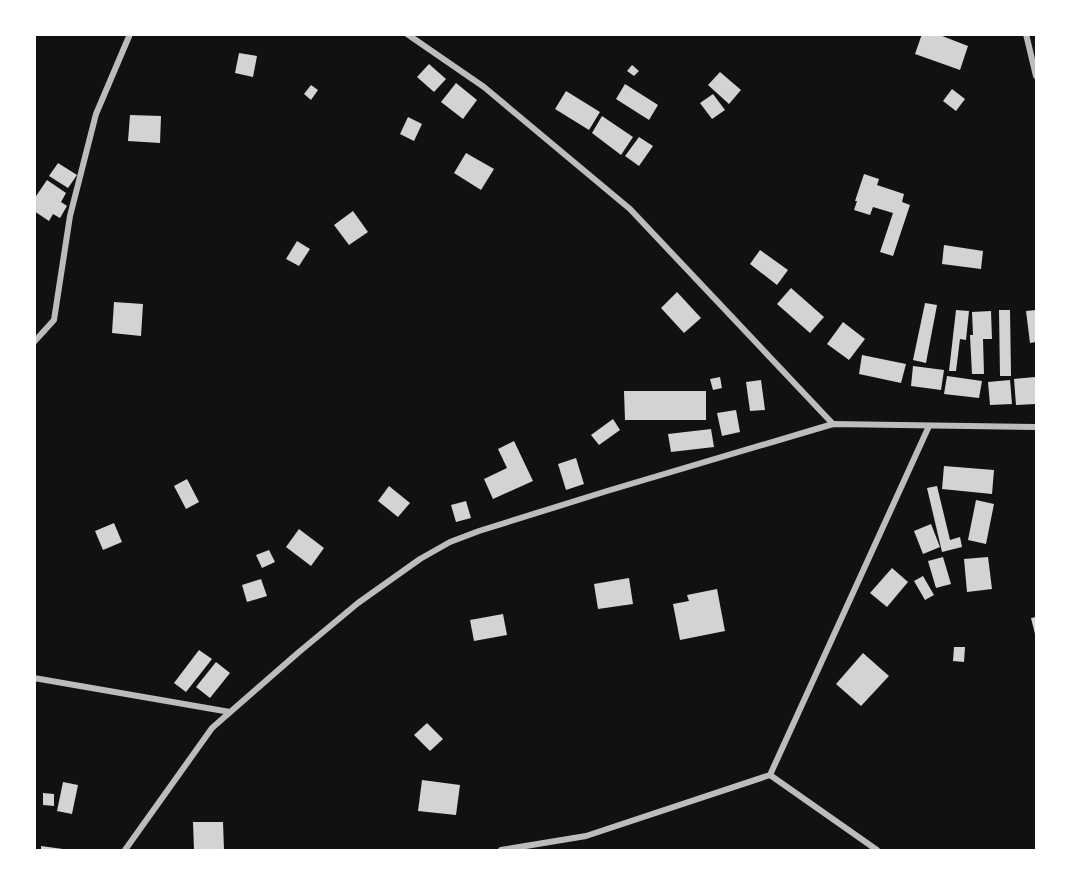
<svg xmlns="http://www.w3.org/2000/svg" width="1071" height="885" viewBox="0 0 1071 885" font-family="'Varela Round',sans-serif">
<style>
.building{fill:#d3d3d3}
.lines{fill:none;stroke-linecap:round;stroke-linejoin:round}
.minor{stroke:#bcbcbc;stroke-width:6}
</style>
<rect width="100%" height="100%" fill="#111"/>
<g class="building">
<polygon points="922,34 937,34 968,46 960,70 915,54"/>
<polygon points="239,53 257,56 253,77 235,73"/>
<polygon points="429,64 446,79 434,92 417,77"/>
<polygon points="632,65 639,71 634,76 627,71"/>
<polygon points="720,72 741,90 729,104 708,85"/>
<polygon points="456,83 477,100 463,119 441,102"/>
<polygon points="625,84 658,105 649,120 616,99"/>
<polygon points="311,85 318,90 311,100 304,94"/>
<polygon points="952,89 965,99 956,111 943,101"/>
<polygon points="566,91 600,112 589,130 555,109"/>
<polygon points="713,94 725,110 712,119 700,103"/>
<polygon points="130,115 161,116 160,143 128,141"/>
<polygon points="602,116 633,137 621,155 592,133"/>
<polygon points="408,117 422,124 414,141 400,134"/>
<polygon points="639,137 653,146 639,166 625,156"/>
<polygon points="466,153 494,169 481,190 454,173"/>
<polygon points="58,163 77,175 68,188 49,176"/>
<polygon points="864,174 879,179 877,185 904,194 902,202 910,205 893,256 880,252 893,213 873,207 870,215 854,210 857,201 855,201"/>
<polygon points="47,180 66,193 61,202 67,206 60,218 53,214 49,221 34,211 34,199"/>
<polygon points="353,211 368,232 349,245 334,225"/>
<polygon points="297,241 310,249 299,266 286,259"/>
<polygon points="944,245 983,251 981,269 942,264"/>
<polygon points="760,250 788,270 777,285 750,264"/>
<polygon points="791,288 824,317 810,333 777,304"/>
<polygon points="677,292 701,318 684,333 661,308"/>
<polygon points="114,302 143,304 141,336 112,333"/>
<polygon points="925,303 937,305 926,363 913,360"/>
<polygon points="956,310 969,311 966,340 960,339 956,371 949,371"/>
<polygon points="999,310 1010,310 1011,376 1000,376"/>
<polygon points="1036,310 1036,342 1030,343 1026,311"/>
<polygon points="991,311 992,339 983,339 984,374 972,374 970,335 973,335 972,312"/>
<polygon points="843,322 865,339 849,360 827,344"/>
<polygon points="862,355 906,364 901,383 859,374"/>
<polygon points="913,366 944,370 941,390 911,386"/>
<polygon points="947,376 982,381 979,398 944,394"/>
<polygon points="720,377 722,388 713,390 710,379"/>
<polygon points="1035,377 1036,404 1016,405 1014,379"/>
<polygon points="761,380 765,410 750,411 746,382"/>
<polygon points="1010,380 1012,404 990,405 988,382"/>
<polygon points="624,391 706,391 706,420 625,420"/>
<polygon points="736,410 740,432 722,436 717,413"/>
<polygon points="613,419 620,430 599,445 591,435"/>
<polygon points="711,429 714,447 671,452 668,434"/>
<polygon points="514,441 533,481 493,499 484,479 507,468 498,449"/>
<polygon points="576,458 584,484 566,490 558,464"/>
<polygon points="944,466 994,470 992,494 942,489"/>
<polygon points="187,479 199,502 186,509 174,486"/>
<polygon points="389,486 410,503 398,517 378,501"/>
<polygon points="937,486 950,540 960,537 962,547 942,552 927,488"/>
<polygon points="976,500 994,504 986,544 968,540"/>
<polygon points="466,501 471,518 456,522 451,505"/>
<polygon points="114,523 122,542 103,550 95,531"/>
<polygon points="931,524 940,547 923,554 914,531"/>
<polygon points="299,529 324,548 311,566 286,547"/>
<polygon points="269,550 275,562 262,568 256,555"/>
<polygon points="943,557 951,584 936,588 928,561"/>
<polygon points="988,557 992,589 967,592 964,559"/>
<polygon points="892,568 908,582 887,607 870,593"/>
<polygon points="923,576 934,595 925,600 914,581"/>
<polygon points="629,578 633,604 598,609 594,584"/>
<polygon points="261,579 267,596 247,602 242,585"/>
<polygon points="717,589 725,631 680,640 673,604 689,601 687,595"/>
<polygon points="503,614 507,635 474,641 470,620"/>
<polygon points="1036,617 1036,638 1031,618"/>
<polygon points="954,647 965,647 964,662 953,661"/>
<polygon points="199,650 212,659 186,692 174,683"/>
<polygon points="863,653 889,676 861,706 836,684"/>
<polygon points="216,662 230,673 210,698 196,687"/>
<polygon points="427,723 443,739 430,751 414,735"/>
<polygon points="422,780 460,785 456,815 418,811"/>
<polygon points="63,782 78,785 72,814 57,811"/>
<polygon points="43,793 54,794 54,806 43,805"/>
<polygon points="193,822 223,822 224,850 194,850"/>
<polygon points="41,846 63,849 63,850 41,850"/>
</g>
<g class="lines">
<g class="minor">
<polyline points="407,34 484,87 630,209 833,424"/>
<polyline points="1026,34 1036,76"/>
<polyline points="34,342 54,320 70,216 96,114 130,34"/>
<polyline points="34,678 230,712"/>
<polyline points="770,775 877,850"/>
<polyline points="125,850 212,728 299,652 358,603 420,559 450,542 479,531 607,491 833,424 1036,427"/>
<polyline points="501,850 586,836 770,775 929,426"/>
</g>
</g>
<rect width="1071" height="885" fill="none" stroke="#ffffff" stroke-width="72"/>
</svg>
